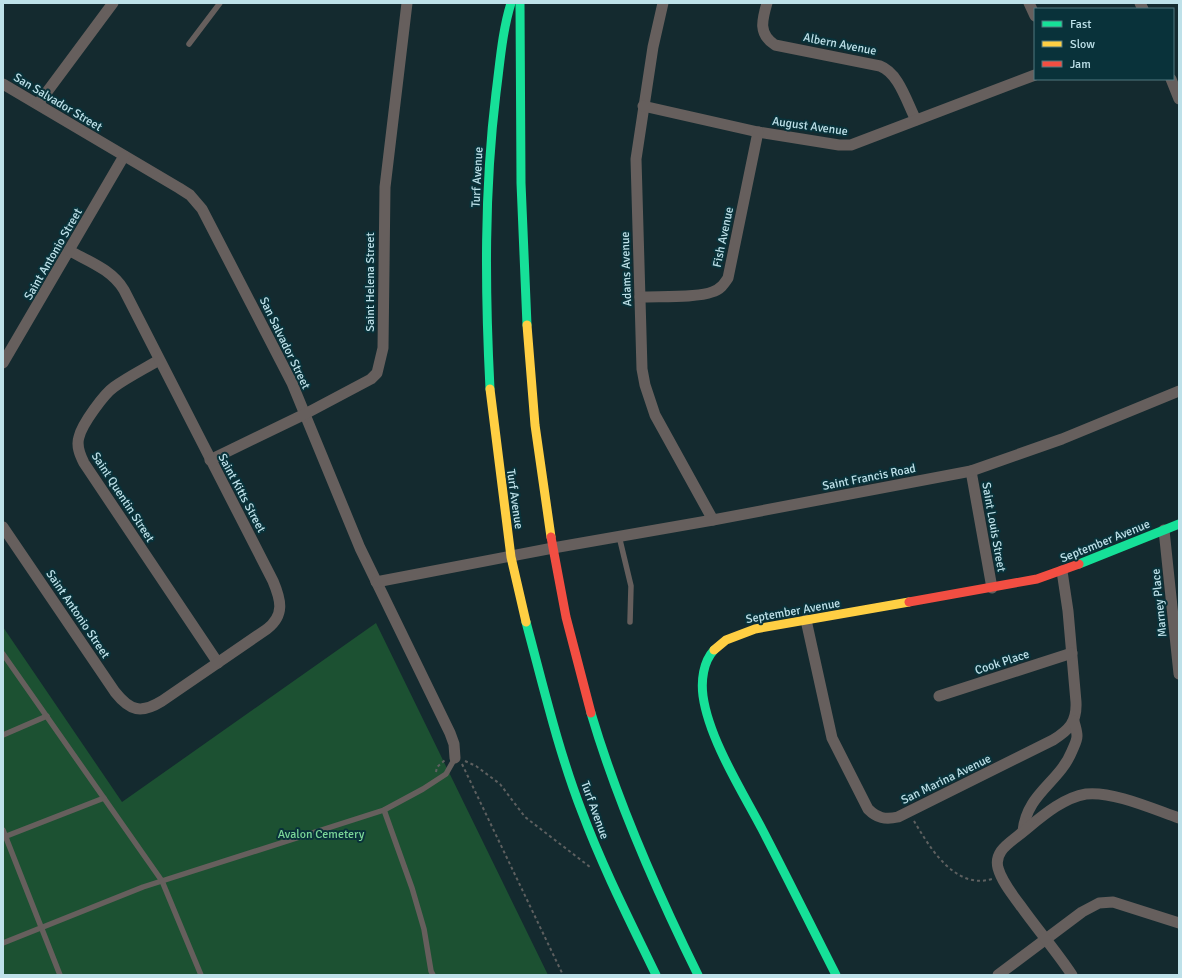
<svg xmlns="http://www.w3.org/2000/svg" width="1182" height="978" viewBox="0 0 1182 978" font-family="Signika,sans-serif">
<style>
.green{fill:#1c5132}
.lines{fill:none;stroke-linecap:round;stroke-linejoin:round}
.path{stroke:#5e6060;stroke-width:2;stroke-dasharray:3 3;stroke-linecap:butt}
.lane{stroke:#665f5d;stroke-width:5.5}
.street{stroke:#665f5d;stroke-width:11}
.fast{stroke:#16e098;stroke-width:9}
.slow{stroke:#ffcf43;stroke-width:9}
.jam{stroke:#f24e42;stroke-width:9}
.labels{text-anchor:middle;stroke-width:4;stroke-linejoin:round;paint-order:stroke}
.street-label{font-size:12px;fill:#bee1e9;stroke:#09323a}
.park-label{font-size:12px;fill:#7bd698;stroke:#09323a}
</style>
<rect width="100%" height="100%" fill="#142a2f"/>
<polygon class="green" points="376,623 548,975 3,975 3,627 122,802"/>
<g class="lines">
<g class="path">
<polyline points="465,761 476,766 500,784 525,817 590,867"/>
<polyline points="462,764 563,975"/>
<polyline points="436,772 437,767 445,760"/>
<path d="M914,821C930,848 955,890 992,879"/>
</g>
<g class="lane">
<polyline points="189,44 220,3"/>
<polyline points="619,536 631,586 630,622"/>
<polyline points="3,654 162,881 201,975"/>
<polyline points="3,735 47,716"/>
<polyline points="384,810 412,888 424,929 431,971 433,975"/>
<polyline points="3,830 60,975"/>
<polyline points="4,837 104,798"/>
<polyline points="3,943 143,887 384,810 423,789 446,774 455,758"/>
</g>
<g class="street">
<polyline points="663,3 653,47 636,159 642,369 645,385 655,415 713,520"/>
<path d="M767,3C762,20 758,34 775,45L880,66C899,73 907,103 916,120"/>
<polyline points="1029,3 1035,16"/>
<polyline points="1140,3 1143,9"/>
<polyline points="1171,79 1179,99"/>
<polyline points="3,84 179,188 190,195 202,209 292,383 360,548 450,733 454,744 455,758"/>
<polyline points="38,104 113,3"/>
<polyline points="643,106 758,132 839,145 851,145 1035,75"/>
<path d="M640,297C658,296 697,298 712,292C720,290 724,284 728,278L758,132"/>
<path d="M159,360C144,369 128,377 114,387C104,394 82,424 79,437C76,446 80,455 84,463L218,663"/>
<polyline points="3,363 124,156"/>
<polyline points="210,460 305,414 371,379 377,373 383,348 385,187 407,3"/>
<polyline points="971,471 992,588"/>
<path d="M3,527L115,692C130,711 141,714 162,701L267,629C285,615 281,600 273,581L124,290C112,270 90,262 70,251"/>
<polyline points="1164,530 1179,674"/>
<polyline points="376,582 553,548 713,520 971,471 1062,439 1179,391"/>
<path d="M806,620L832,738L868,809C877,818 885,820 898,817L1053,740C1069,730 1077,722 1076,702L1068,611L1062,571"/>
<polyline points="939,696 1072,653"/>
<path d="M1023,831C1027,793 1059,783 1072,751C1074,746 1077,741 1077,736C1077,731 1075,726 1074,721"/>
<polyline points="998,975 1082,912 1099,903 1113,902 1179,923"/>
<path d="M1072,975C1056,951 1037,929 1020,905C1012,894 1002,882 998,868C994,852 1008,844 1019,835C1038,820 1061,798 1086,794C1113,791 1153,809 1179,818"/>
</g>
<g class="fast">
<polyline points="520,3 521,183 527,325"/>
<path d="M490,389C485,290 484,191 496,93C500,63 502,32 511,3"/>
<polyline points="1079,564 1179,524"/>
<path d="M526,622C543,685 558,750 582,812C603,868 630,921 656,975"/>
<path d="M714,650C703,662 701,681 703,696C709,739 742,791 762,829C787,877 811,926 836,975"/>
<path d="M591,713C618,804 656,890 698,975"/>
</g>
<g class="slow">
<polyline points="527,325 535,425 551,537"/>
<polyline points="490,389 511,557 526,622"/>
<polyline points="714,650 726,640 755,629 909,602"/>
</g>
<g class="jam">
<polyline points="551,537 566,617 591,713"/>
<polyline points="909,602 1037,579 1079,564"/>
</g>
</g>
<g class="labels">
<g class="street-label">
<text transform="translate(840 44) rotate(11)" y="4">Albern Avenue</text>
<text transform="translate(58 102) rotate(31)" y="4">San Salvador Street</text>
<text transform="translate(810 126) rotate(8)" y="4">August Avenue</text>
<text transform="translate(477 177) rotate(-87)" y="4">Turf Avenue</text>
<text transform="translate(723 237) rotate(-78)" y="4">Fish Avenue</text>
<text transform="translate(53 254) rotate(-60)" y="4">Saint Antonio Street</text>
<text transform="translate(626 269) rotate(-92)" y="4">Adams Avenue</text>
<text transform="translate(370 282) rotate(-90)" y="4">Saint Helena Street</text>
<text transform="translate(285 343) rotate(64)" y="4">San Salvador Street</text>
<text transform="translate(869 477) rotate(-11)" y="4">Saint Francis Road</text>
<text transform="translate(242 493) rotate(62)" y="4">Saint Kitts Street</text>
<text transform="translate(123 497) rotate(57)" y="4">Saint Quentin Street</text>
<text transform="translate(515 499) rotate(82)" y="4">Turf Avenue</text>
<text transform="translate(994 527) rotate(80)" y="4">Saint Louis Street</text>
<text transform="translate(1105 541) rotate(-22)" y="4">September Avenue</text>
<text transform="translate(1159 603) rotate(-96)" y="4">Marney Place</text>
<text transform="translate(793 611) rotate(-10)" y="4">September Avenue</text>
<text transform="translate(78 614) rotate(56)" y="4">Saint Antonio Street</text>
<text transform="translate(1002 662) rotate(-18)" y="4">Cook Place</text>
<text transform="translate(946 779) rotate(-26)" y="4">San Marina Avenue</text>
<text transform="translate(595 810) rotate(70)" y="4">Turf Avenue</text>
</g>
<g class="park-label">
<text x="321" y="838">Avalon Cemetery</text>
</g>
</g>
<rect width="1182" height="978" fill="none" stroke="#bee1e9" stroke-width="8"/>
<rect x="1034" y="8" width="140" height="72" fill="#09323a" stroke="#517880"/>
<rect x="1042" y="21" width="20" height="6" fill="#16e098" stroke="#517880"/>
<text x="1070" y="28" font-size="12" fill="#bee1e9">Fast</text>
<rect x="1042" y="41" width="20" height="6" fill="#ffcf43" stroke="#517880"/>
<text x="1070" y="48" font-size="12" fill="#bee1e9">Slow</text>
<rect x="1042" y="61" width="20" height="6" fill="#f24e42" stroke="#517880"/>
<text x="1070" y="68" font-size="12" fill="#bee1e9">Jam</text>
</svg>
